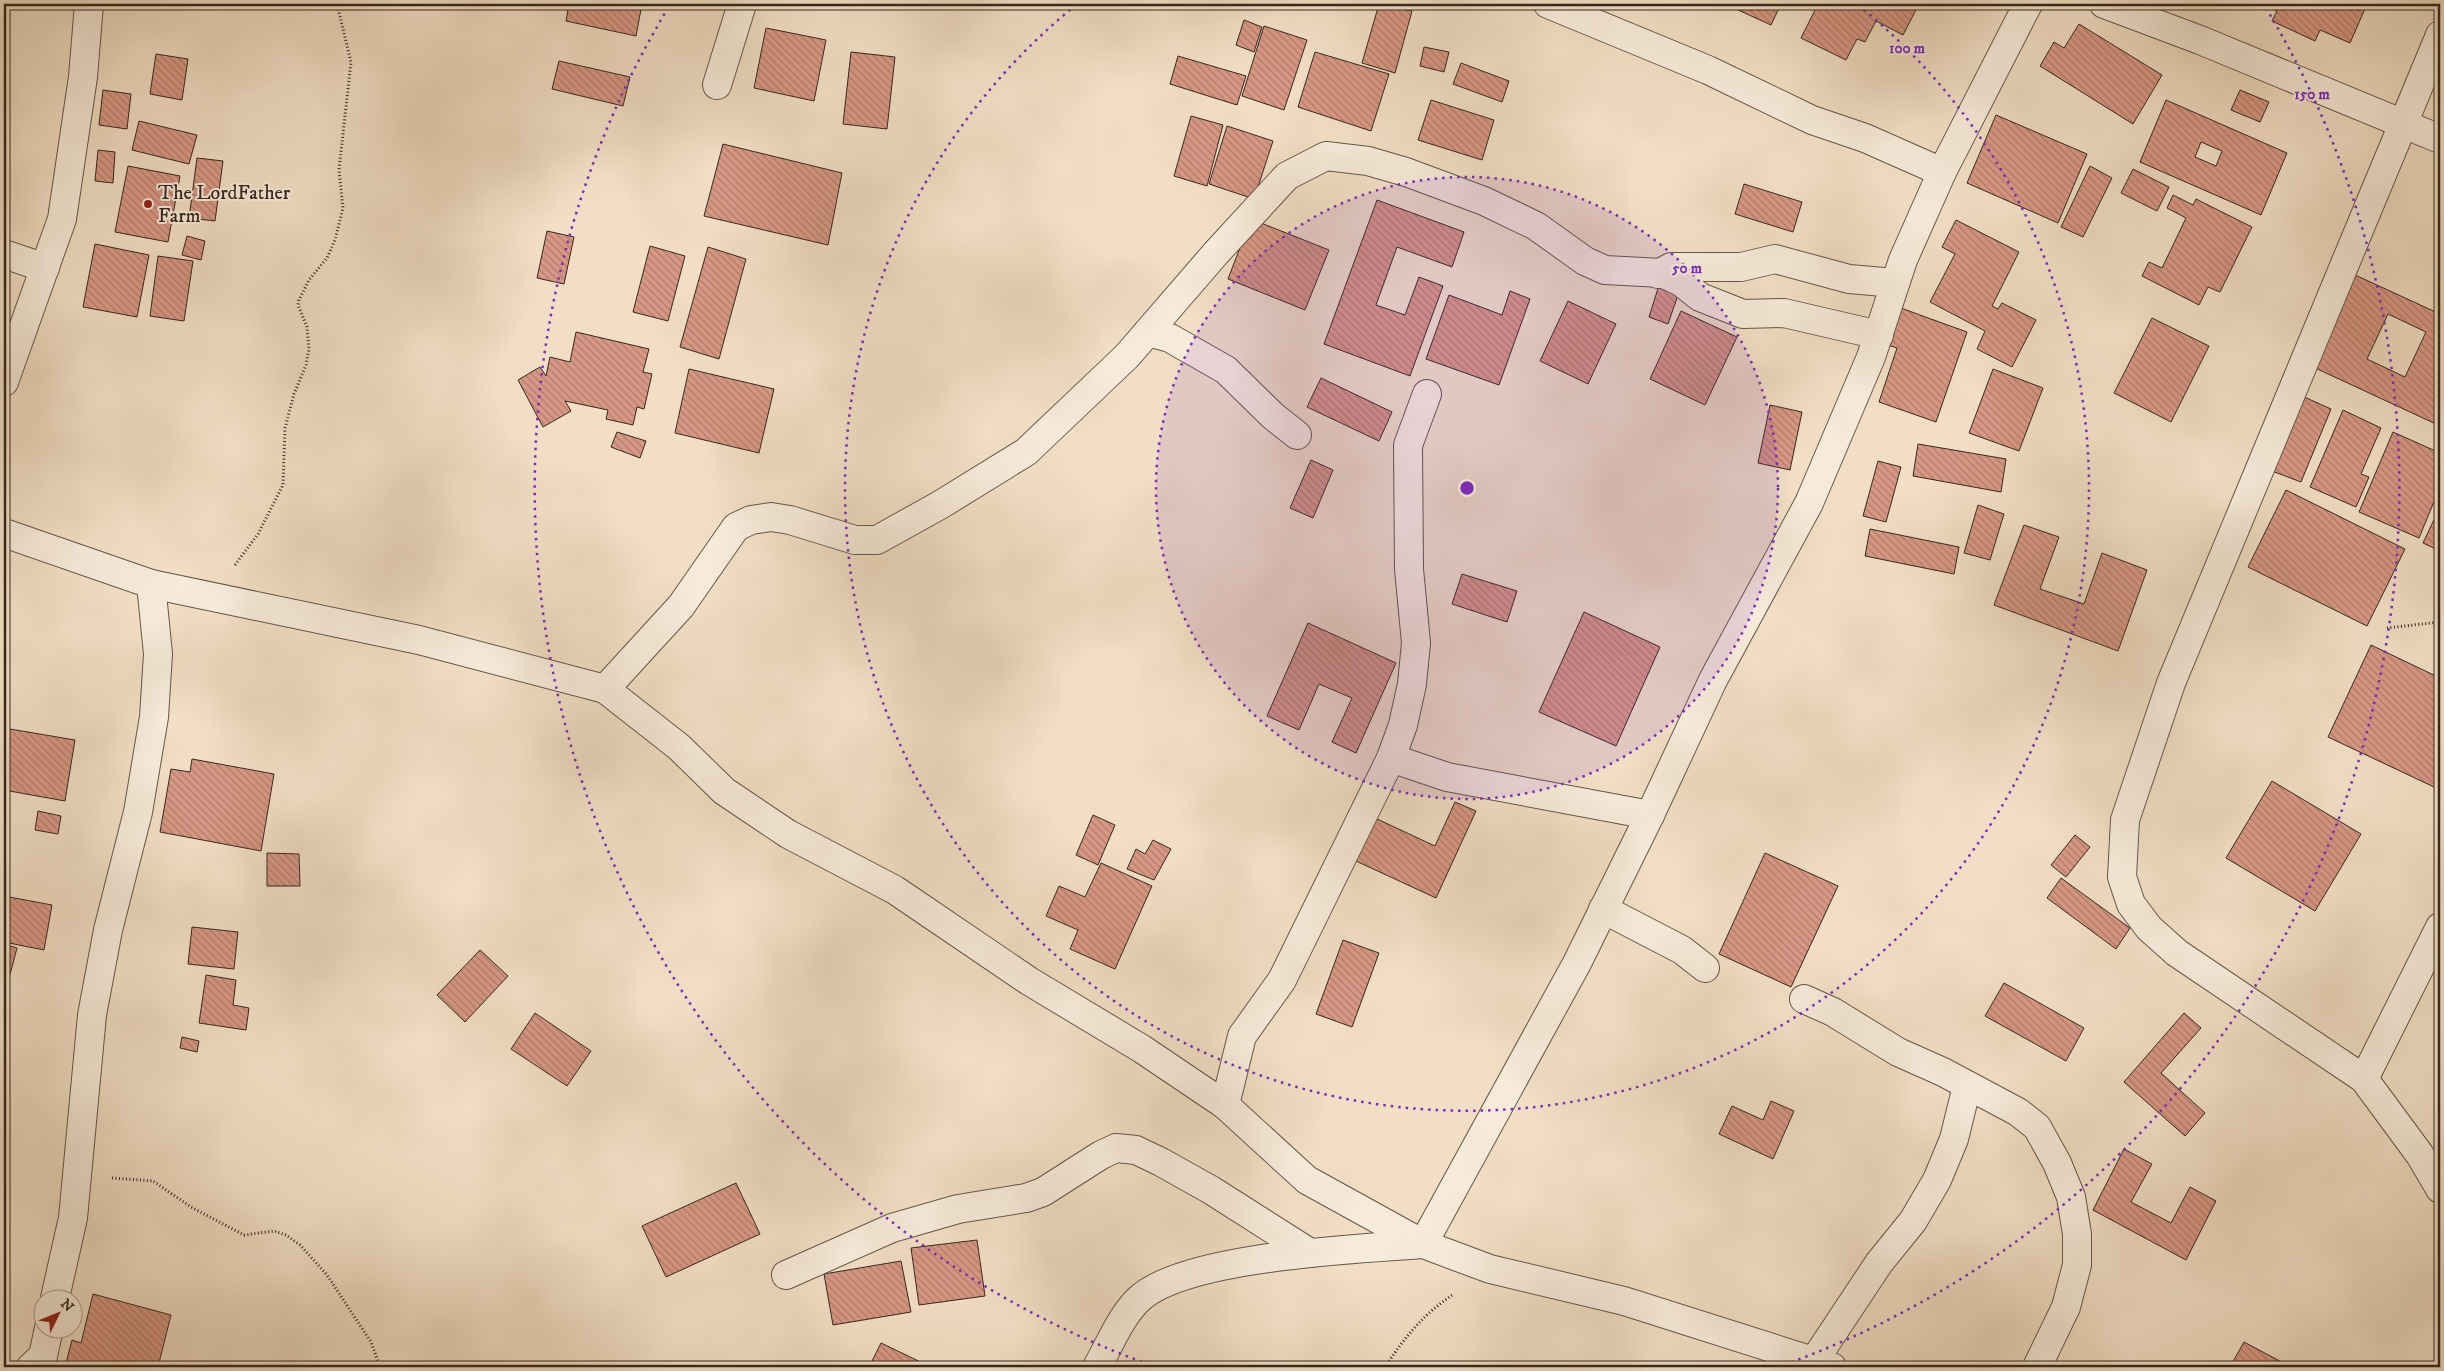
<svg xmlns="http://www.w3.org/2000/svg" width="2444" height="1371" viewBox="0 0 2444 1371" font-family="'IM FELL DW Pica',serif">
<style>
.building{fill:url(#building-back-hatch);stroke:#35281f;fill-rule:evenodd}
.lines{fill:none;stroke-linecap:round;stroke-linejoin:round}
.minor-casing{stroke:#645648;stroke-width:30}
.path{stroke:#35281f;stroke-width:3;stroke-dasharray:1 2.5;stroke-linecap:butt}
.minor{stroke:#f6ead9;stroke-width:28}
.ring{fill:none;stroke:#7b2cbf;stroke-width:2.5;stroke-dasharray:2.5 5}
.poi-dot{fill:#8f2418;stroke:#f6ead9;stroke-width:2}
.labels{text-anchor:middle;stroke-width:4;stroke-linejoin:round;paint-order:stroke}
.poi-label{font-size:20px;fill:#35281f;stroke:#f6ead9;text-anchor:start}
.centre{fill:#7b2cbf;stroke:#f6ead9;stroke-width:2.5}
.ring-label{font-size:15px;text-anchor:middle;font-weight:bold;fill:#7b2cbf;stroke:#f6ead9;stroke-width:4;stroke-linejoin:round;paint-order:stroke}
</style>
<defs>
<pattern id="building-back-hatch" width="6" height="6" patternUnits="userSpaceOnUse" patternTransform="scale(1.25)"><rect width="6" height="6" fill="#d89885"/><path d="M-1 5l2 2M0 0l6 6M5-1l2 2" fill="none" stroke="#b07c6c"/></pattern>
</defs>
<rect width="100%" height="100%" fill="#f1dec4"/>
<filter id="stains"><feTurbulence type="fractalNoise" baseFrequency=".004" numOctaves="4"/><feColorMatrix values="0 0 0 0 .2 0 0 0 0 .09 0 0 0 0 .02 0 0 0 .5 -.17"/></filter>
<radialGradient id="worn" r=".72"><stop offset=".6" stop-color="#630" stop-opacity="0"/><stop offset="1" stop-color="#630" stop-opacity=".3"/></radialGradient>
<g class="building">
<polygon points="233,4 284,4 283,9"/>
<polygon points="569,4 642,4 636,36 566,21"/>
<polygon points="1379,4 1412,11 1395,73 1362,63"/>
<polygon points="1725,4 1781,4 1771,25"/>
<polygon points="1818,4 1919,4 1903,35 1876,21 1865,42 1857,39 1846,60 1801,38"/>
<polygon points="2262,4 2367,4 2350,43 2320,30 2315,41 2272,21 2277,11"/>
<polygon points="1244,20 1262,27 1254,52 1236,45"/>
<polygon points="2079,24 2162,75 2133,124 2040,66 2054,42 2064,48"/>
<polygon points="1264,26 1307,40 1284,110 1242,96"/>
<polygon points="766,28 826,40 814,101 754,88"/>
<polygon points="1424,47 1449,52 1444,72 1420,66"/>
<polygon points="851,52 895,57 887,129 843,124"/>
<polygon points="1315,52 1389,74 1371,131 1298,107"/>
<polygon points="156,54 188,59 182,100 150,94"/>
<polygon points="1178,56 1246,76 1237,105 1170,84"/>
<polygon points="559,61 630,77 623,106 552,89"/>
<polygon points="1461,63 1509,81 1502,102 1453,84"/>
<polygon points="103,90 131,94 127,129 99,125"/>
<polygon points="2240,90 2269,102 2260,122 2231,110"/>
<polygon points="1431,100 1494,120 1482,160 1418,140"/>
<path d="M2166,100L2287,153L2261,215L2140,162ZM2201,142L2222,151L2216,166L2195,157Z"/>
<polygon points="1996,115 2087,154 2058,223 1967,183"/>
<polygon points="1191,116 1223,125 1207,186 1174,176"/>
<polygon points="139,121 197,135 189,164 132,150"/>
<polygon points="1227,126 1273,141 1254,199 1209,184"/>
<polygon points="723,144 842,173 828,245 704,216"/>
<polygon points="98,150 115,152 113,183 95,181"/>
<polygon points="197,158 223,161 215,221 189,218"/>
<polygon points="128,166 180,176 168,242 115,232"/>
<polygon points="2090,166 2112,178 2083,237 2061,227"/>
<polygon points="2133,169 2169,187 2157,211 2121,193"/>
<polygon points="1744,184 1802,202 1793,232 1735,214"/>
<polygon points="2173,195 2193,205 2196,199 2252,227 2220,292 2208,287 2199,305 2142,276 2149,262 2162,268 2186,218 2167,208"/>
<polygon points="1377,200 1464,232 1452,267 1397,247 1376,305 1405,315 1419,277 1443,286 1410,376 1324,344"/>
<polygon points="1251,219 1329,250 1305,310 1228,279"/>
<polygon points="1956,220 2019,252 1992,306 1998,309 2002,303 2036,320 2012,367 1977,349 1985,331 1930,302 1955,254 1942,247"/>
<polygon points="547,231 574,237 564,284 537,278"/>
<polygon points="187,236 205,241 201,260 182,255"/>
<polygon points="95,244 149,255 137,317 83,307"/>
<polygon points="650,246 685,256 668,321 633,312"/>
<polygon points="708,247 746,259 719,359 680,347"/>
<polygon points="158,256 193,261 184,321 150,316"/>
<path d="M2353,274L2440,314V420L2438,425L2311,366ZM2388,314L2426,332L2405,377L2367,359Z"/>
<polygon points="1660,282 1680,289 1668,324 1649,317"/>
<polygon points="1510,291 1530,299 1499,385 1426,359 1449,295 1502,315"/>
<polygon points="1568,301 1616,324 1588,384 1540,361"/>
<polygon points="1898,307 1967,332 1936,422 1879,402 1897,348 1885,344"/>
<polygon points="1681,311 1737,337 1705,405 1650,379"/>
<polygon points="2152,318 2209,346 2171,422 2114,393"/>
<polygon points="576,332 649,349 643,372 652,374 644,409 637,407 633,425 606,419 608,410 565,401 571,411 543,427 518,380 540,367 546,376 550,357 570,362"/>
<polygon points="689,369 774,389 759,453 675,433"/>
<polygon points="1993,369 2043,388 2019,451 1969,433"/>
<polygon points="1321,378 1392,412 1379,441 1307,407"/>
<polygon points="2302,396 2331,409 2301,482 2272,471"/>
<polygon points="1770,405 1802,412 1790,470 1758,463"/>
<polygon points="2343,410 2381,428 2361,474 2369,477 2356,507 2310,487"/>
<polygon points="617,432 646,441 640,458 611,447"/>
<polygon points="2393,432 2440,453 2440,487 2419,538 2359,512"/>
<polygon points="1918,444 2006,459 2001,492 1913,476"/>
<polygon points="1311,460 1333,470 1313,518 1290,508"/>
<polygon points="1878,461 1901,467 1886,522 1863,516"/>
<polygon points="2286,490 2405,549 2367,626 2248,567"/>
<polygon points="1978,505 2004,514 1990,560 1964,553"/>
<polygon points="2440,507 2440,551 2423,543"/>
<polygon points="2024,525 2059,537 2040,589 2084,604 2102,553 2147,570 2118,651 1994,605"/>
<polygon points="1870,529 1959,547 1954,574 1865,556"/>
<polygon points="1462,574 1517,591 1507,622 1452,604"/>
<polygon points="1584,612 1660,647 1616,746 1539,712"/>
<polygon points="1308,623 1396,663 1356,753 1332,742 1352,698 1319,684 1299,730 1267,716"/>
<polygon points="2371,645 2440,678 2440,773 2434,787 2328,737"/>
<polygon points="4,728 75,740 65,801 4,790"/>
<polygon points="192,759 274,774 261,851 160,832 171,769 190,772"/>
<polygon points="2272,781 2361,834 2315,911 2226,858"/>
<polygon points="1455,802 1476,811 1436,898 1356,861 1375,818 1435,846"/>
<polygon points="38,811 61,816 58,834 35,830"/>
<polygon points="1093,815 1115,825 1098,865 1076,855"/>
<polygon points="2075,835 2090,847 2066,877 2051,865"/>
<polygon points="1153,840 1171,849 1154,880 1127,869 1136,849 1145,854"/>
<polygon points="267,853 299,854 300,886 267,886"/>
<polygon points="1765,853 1838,886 1791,987 1719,954"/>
<polygon points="1101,863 1152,886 1115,969 1070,949 1078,930 1046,916 1059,886 1085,897"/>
<polygon points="2061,878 2130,928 2116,949 2047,898"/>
<polygon points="4,896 52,905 44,950 4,942"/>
<polygon points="192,927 238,932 234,969 188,964"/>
<polygon points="1343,940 1379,953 1352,1027 1316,1014"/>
<polygon points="4,944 17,948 4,997"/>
<polygon points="480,950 508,976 465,1022 437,995"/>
<polygon points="206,975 236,980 233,1005 249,1008 246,1030 199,1023"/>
<polygon points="2004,983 2084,1028 2066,1061 1985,1016"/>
<polygon points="535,1013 591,1051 567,1086 511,1049"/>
<polygon points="2184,1013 2201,1028 2161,1073 2205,1113 2185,1136 2124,1082"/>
<polygon points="182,1037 199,1041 197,1052 180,1048"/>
<polygon points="1771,1101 1794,1111 1773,1159 1719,1134 1732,1106 1763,1120"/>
<polygon points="2124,1149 2152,1164 2131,1202 2171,1223 2190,1187 2216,1201 2186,1260 2093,1210"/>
<polygon points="736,1183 760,1234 666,1277 642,1226"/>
<polygon points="977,1240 985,1296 919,1305 911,1248"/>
<polygon points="901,1261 911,1312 833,1325 824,1274"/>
<polygon points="93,1294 171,1315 158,1367 65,1367 72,1340 81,1343"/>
<polygon points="2244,1342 2291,1367 2230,1367"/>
<polygon points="881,1343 931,1367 869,1367"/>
</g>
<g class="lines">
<g class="minor-casing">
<g id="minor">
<polyline points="1548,4 1708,70 1812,120 1865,138 1942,172"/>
<polyline points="2104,4 2200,40 2440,139"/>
<polyline points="2440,35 2171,683 2125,820 2122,877 2131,904 2149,928 2177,953 2364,1079 2420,1155 2440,1189"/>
<polyline points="717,85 742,4"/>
<polyline points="4,254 45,268"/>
<polyline points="1658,274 1671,267 1741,267 1775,259 1849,279 1895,283"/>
<polyline points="1148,332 1170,338 1226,370 1273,416 1297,435"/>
<polyline points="4,382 62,219 83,77 89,4"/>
<polyline points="4,533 151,584 419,640 605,689 679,747 724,791 788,834 895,890 1029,981 1142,1049 1225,1105 1307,1180 1423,1244 1490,1269 1624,1301 1832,1367"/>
<polyline points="605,689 681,606 736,527 751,520 771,517 790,520 855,540 877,540 940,505 1026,452 1127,356 1216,253 1287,176 1326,156 1368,161 1406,172 1484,201 1536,226 1585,261 1605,270 1662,273 1681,282 1700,297 1743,314 1784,313 1879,335"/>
<polyline points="1391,758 1447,777 1650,815"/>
<polyline points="1603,909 1682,950 1705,968"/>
<polyline points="1804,999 1833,1012 1898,1052 1943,1072 2018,1112 2037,1127 2057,1163 2071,1197 2077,1234 2077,1265 2066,1307 2037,1367"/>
<polyline points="2364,1079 2440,927"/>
<polyline points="1225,1105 1242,1036 1282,980 1391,758 1403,725 1412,684 1416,643 1409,569 1408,445 1427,394"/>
<polyline points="786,1275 892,1228 958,1209 1026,1198 1043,1192 1101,1155 1116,1148 1136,1150 1161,1162 1211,1190 1310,1253"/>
<polyline points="55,1298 73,1218 92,1015 108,930 138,812 154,717 158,654 151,584"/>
<polyline points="1814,1361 1879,1263 1913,1221 1937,1180 1954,1139 1967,1086"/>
<polyline points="31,1367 43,1356 49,1328"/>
<path d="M1097,1367C1109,1346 1119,1320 1136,1302C1178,1256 1359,1249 1423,1244L1577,963L1650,815L1713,680L1809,503L1871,357L1903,260L1942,172L2028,4"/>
</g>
</g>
<g class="path">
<polyline points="235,565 258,534 283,485 285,428 294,394 306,365 309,349 307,327 298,305 299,300 309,280 327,258 335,240 343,208 339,170 351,62 337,4"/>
<polyline points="2387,628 2440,622"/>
<polyline points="112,1178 153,1181 191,1207 244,1235 274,1231 286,1235 300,1245 327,1275 371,1342 380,1367"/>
<path d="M1385,1367C1406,1336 1422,1315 1454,1294"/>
</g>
<use href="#minor" class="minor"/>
</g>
<circle cx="1467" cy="488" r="311" fill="#7b2cbf" fill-opacity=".12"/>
<g class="ring">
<circle cx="1467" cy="488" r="311"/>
<path d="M1858 5A622 622 0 1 1 1076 5"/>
<path d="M1156 1367A932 932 0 0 1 668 8M2266 8A932 932 0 0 1 1778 1367"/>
</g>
<circle class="poi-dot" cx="148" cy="204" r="5"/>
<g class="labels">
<g class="poi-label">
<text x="158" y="199">The LordFather<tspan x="158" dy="23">Farm</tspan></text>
</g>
</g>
<circle cx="1467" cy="488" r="8" class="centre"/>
<g class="ring-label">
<text x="1907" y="53">100 m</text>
<text x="2312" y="99">150 m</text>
<text x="1687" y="273">50 m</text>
</g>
<rect width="2444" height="1371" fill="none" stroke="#f1dec4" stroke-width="20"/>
<rect x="5" y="5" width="2434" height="1361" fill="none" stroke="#35281f" stroke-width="2.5"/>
<rect x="10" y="10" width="2424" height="1351" fill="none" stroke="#35281f"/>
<g transform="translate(58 1314) rotate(47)"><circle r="24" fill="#f6ead9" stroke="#a99c8f"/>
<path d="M0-4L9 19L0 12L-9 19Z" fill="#8f2418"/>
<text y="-8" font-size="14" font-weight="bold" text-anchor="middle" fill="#35281f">N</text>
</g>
<rect width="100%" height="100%" filter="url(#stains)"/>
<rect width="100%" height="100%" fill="url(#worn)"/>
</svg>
